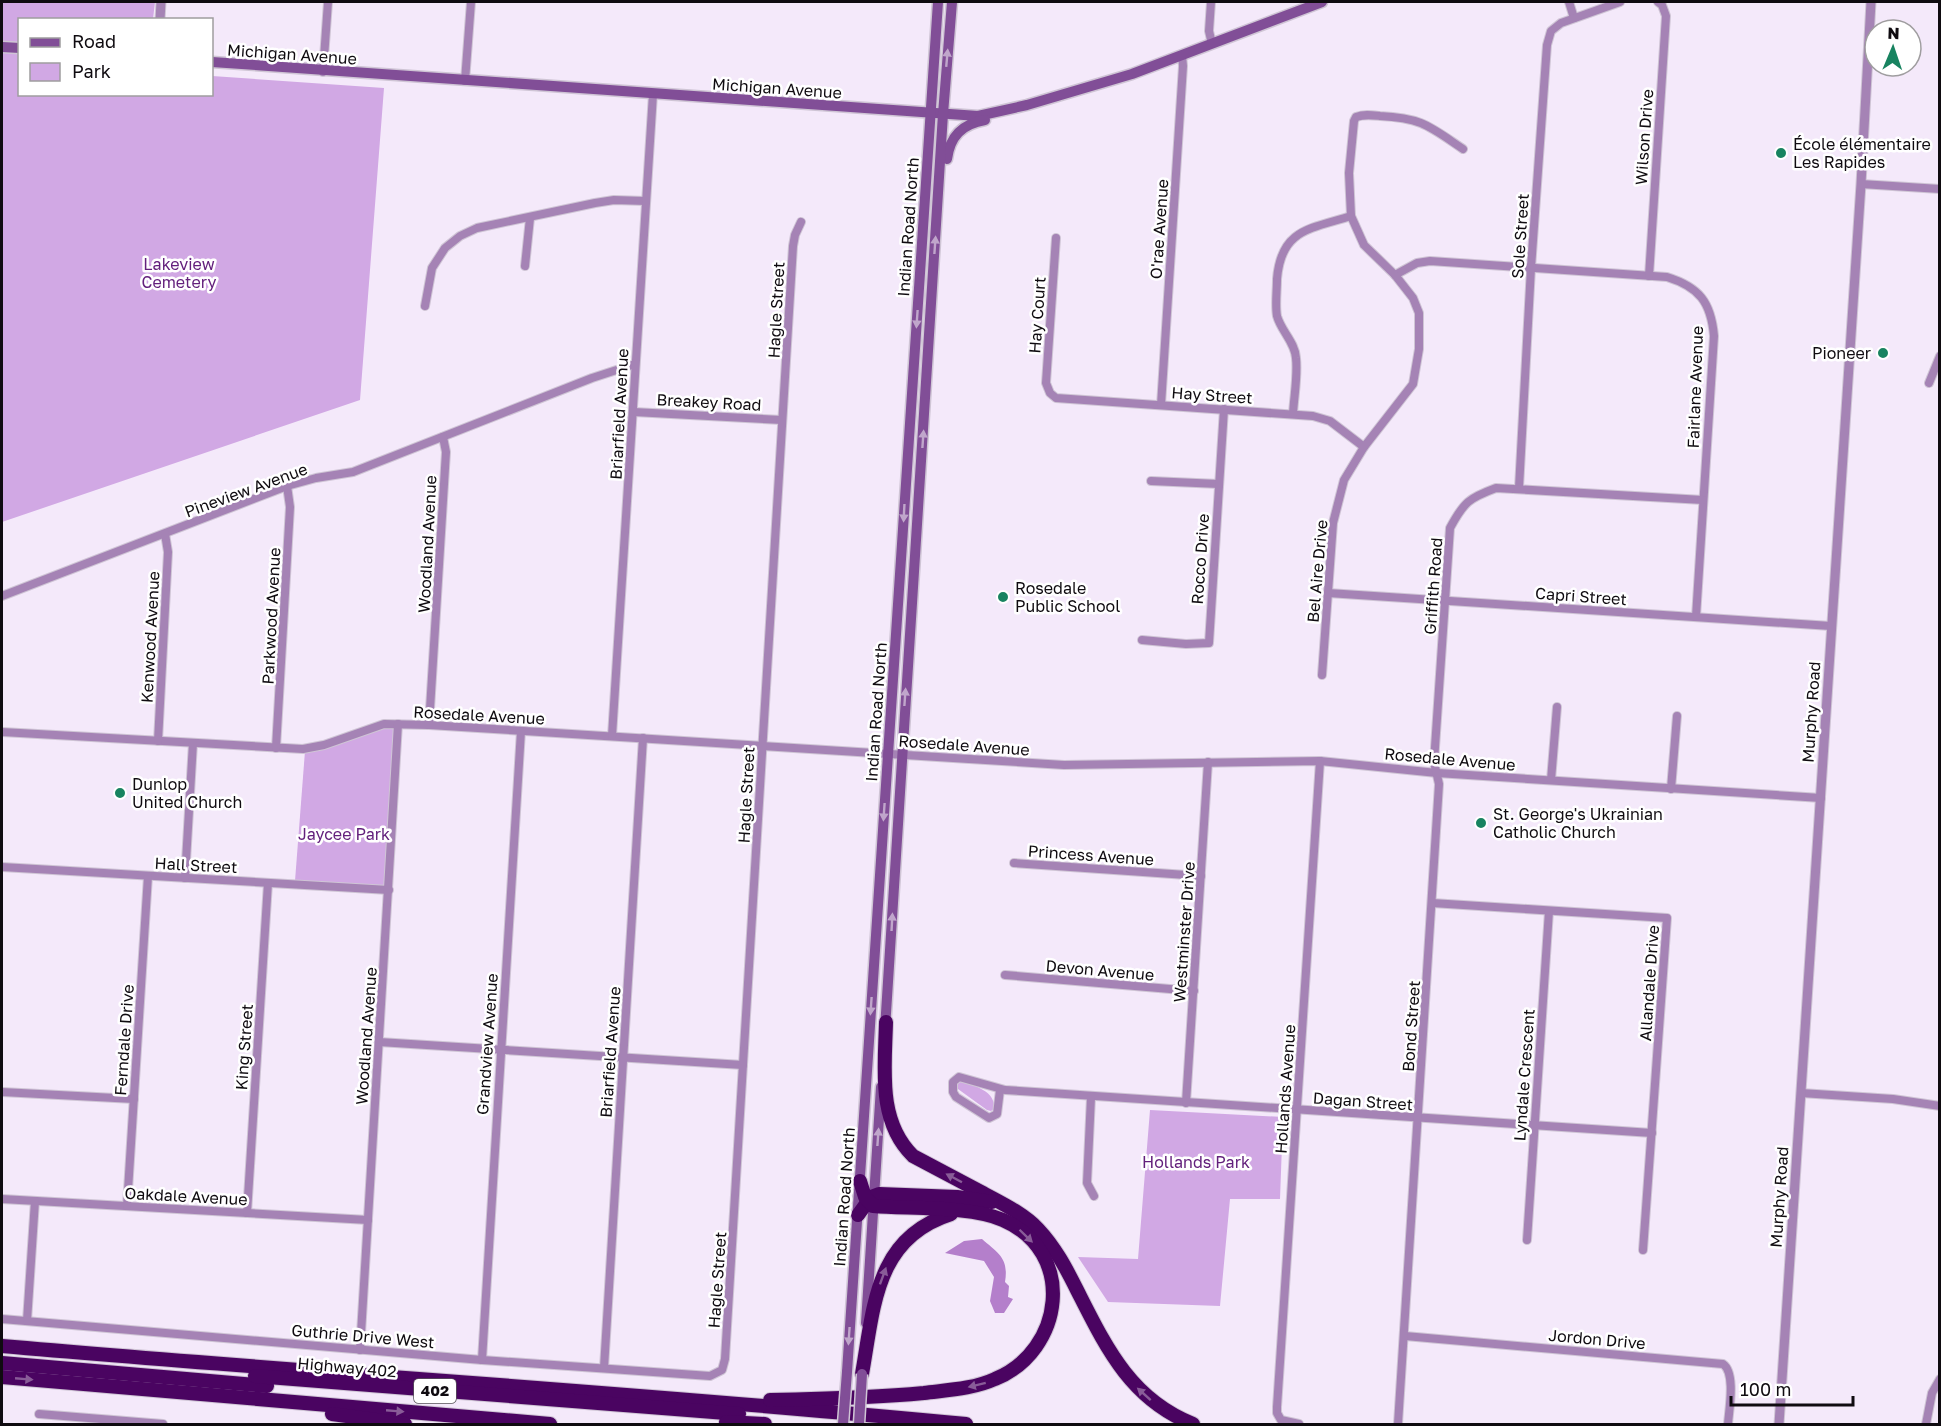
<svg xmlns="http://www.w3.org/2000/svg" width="1941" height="1426" viewBox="0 0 1941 1426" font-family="'Golos Text',sans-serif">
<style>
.green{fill:#d1a8e4}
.water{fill:#b47fcb}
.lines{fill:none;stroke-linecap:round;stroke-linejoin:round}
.minor-casing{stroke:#cfc5d5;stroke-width:10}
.tertiary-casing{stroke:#cfc5d5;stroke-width:11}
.secondary-casing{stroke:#cfc5d5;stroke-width:13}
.motorway-casing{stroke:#cfc5d5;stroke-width:16}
.minor{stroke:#a583b5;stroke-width:8}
.tertiary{stroke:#a583b5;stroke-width:9}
.secondary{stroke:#814e97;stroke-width:10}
.motorway{stroke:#4a0461;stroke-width:14}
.secondary-bridge-casing{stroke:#cfc5d5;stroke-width:13;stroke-linecap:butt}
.secondary-bridge{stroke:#814e97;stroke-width:10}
.oneway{fill:#c0a6cb}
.oneway2{fill:#895c98}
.poi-dot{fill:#188360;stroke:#fff;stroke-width:2}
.labels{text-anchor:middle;stroke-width:5;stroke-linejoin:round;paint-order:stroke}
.shield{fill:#fff;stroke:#575458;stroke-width:1.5}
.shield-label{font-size:15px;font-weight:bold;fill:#0f0b10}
.street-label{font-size:16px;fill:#0f0b10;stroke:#fff}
.poi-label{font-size:16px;fill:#0f0b10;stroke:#fff;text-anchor:start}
.park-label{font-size:16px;fill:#63207c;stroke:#fff}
</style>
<rect width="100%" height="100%" fill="#f4e9fa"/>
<g class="green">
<polygon points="2,2 155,2 153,19 20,20 20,94 212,94 212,76 384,88 360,400 2,522"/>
<polygon points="385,725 395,726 388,886 295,881 305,751"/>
<path d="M961,1081C975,1086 996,1091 994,1109L991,1111L987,1110L958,1089L956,1084Z"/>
<polygon points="1150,1110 1283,1117 1280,1199 1230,1199 1220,1306 1108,1302 1078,1257 1138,1259"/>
</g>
<path class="water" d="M982,1239C998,1253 1009,1258 1005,1282L1009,1286L1008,1297L1013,1299L1004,1313H995L990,1301L994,1277L984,1261L945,1253L964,1241Z"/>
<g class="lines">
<g class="minor-casing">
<g id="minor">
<polyline points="1211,2 1209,31 1212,44"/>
<polyline points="1569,2 1574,18"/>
<polyline points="323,72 328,2"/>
<polyline points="465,81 471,2"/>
<polyline points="1861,184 1940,189"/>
<polyline points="1056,238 1046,383 1050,393 1056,398 1313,416 1330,421 1364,447"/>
<polyline points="525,266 530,218"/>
<path d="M1395,275L1417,263L1430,261L1667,277C1699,287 1711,302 1714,336L1696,617"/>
<polyline points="1649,276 1666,16 1662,5 1658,2"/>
<polyline points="425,306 432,268 445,248 460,236 477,228 595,203 614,200 646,201"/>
<polyline points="1929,383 1940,356"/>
<polyline points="1161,405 1183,66 1182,55"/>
<polyline points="634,412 782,420"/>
<path d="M1293,414C1294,396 1298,376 1296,358C1295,342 1281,331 1277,316C1275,305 1277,291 1277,279C1281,229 1310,229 1351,216"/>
<polyline points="1151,481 1219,484"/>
<polyline points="1519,488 1531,268 1547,45 1551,31 1561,23 1620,2"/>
<polyline points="1328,593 1831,626"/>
<polyline points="2,596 287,486 316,478 353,472 592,378 635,364"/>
<polyline points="1142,640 1186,644 1209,643 1224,409"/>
<path d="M1322,675L1333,523L1344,480L1364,447L1413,384L1419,349V313L1413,298L1395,275L1364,245L1351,216L1349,173L1354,121L1356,117C1364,114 1371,115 1380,116C1422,118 1429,126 1463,149"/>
<polyline points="429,725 446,452 443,437"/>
<polyline points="2,732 303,749 324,745 384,724 429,725 1064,765 1320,761 1437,773 1821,798"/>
<polyline points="612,736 653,94"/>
<polyline points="158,741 168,552 165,534"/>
<polyline points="276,748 290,507 287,486"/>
<polyline points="1551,780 1557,707"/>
<polyline points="1671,789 1677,716"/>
<polyline points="1014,863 1201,876"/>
<polyline points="2,867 389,890"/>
<polyline points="185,878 193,743"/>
<polyline points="1432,903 1667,918 1643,1250"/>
<polyline points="1005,975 1194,991"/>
<polyline points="379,1042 743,1065"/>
<polyline points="1000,1090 997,1114 989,1118 956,1097 953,1092 953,1082 959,1077 1005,1090 1652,1133"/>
<polyline points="2,1092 134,1099"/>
<polyline points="1801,1093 1893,1099 1940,1106"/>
<polyline points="1091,1097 1087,1183 1094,1196"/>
<polyline points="1186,1103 1208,762"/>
<polyline points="2,1199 368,1220"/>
<polyline points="127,1206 148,876"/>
<polyline points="247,1213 268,883"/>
<polyline points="1527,1240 1549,911"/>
<polyline points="2,1319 482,1360 710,1376 722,1370 725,1359 793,246 795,235 801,222"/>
<polyline points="27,1321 35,1201"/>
<path d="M1405,1336L1723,1364C1736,1373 1729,1410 1728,1424"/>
<polyline points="360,1350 398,724"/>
<polyline points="482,1360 521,731"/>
<polyline points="604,1368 643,738"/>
<polyline points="39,1414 163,1424"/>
<polyline points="1299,1424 1281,1420 1277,1413 1277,1407 1320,761"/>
<path d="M1398,1424L1439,784L1434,762L1450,528C1464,502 1469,498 1496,488L1703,500"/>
<polyline points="1926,1424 1932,1393 1940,1379"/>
</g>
</g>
<g class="tertiary-casing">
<g id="tertiary">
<polyline points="160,20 161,2"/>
<polyline points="1779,1424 1861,184 1871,2"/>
</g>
</g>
<g class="secondary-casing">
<g id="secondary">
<polyline points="2,47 20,48"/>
<polyline points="212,62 978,116 1027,105 1132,74 1322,2"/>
<path d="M947,159C950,136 962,124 985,120"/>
<polyline points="885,1029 943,114 952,2"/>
<polyline points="866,1323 881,1087"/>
<polyline points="847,1372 938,2"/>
</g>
</g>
<g class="motorway-casing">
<g id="motorway">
<path d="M886,1022C885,1068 877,1121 913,1156C936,1168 958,1180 981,1192C1001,1203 1023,1213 1038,1229C1055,1247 1066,1268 1077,1290C1106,1347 1130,1399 1193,1424"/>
<polyline points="858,1215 871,1197 879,1194 957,1197 992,1202"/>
<path d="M2,1346C323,1374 645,1393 966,1424"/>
<polyline points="2,1363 267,1386"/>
<path d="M862,1374C874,1307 875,1238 951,1214"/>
<polyline points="255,1376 739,1414"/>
<polyline points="2,1377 550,1424"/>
<path d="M770,1400C821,1399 873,1398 924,1393C948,1390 973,1389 995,1379C1064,1351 1077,1252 1003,1220C971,1206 910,1209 873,1206L865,1197L860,1181"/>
<polyline points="332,1414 405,1424"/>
<polyline points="726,1422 765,1424"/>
</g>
</g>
<use href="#minor" class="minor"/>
<use href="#tertiary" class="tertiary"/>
<use href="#secondary" class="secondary"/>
<use href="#motorway" class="motorway"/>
<g class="secondary-bridge-casing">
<g id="secondary-bridge">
<polyline points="843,1424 847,1372"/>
<polyline points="859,1424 862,1374"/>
</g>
</g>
<use href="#secondary-bridge" class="secondary-bridge"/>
</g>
<defs><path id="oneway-solid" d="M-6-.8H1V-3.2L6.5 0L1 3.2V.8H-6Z" transform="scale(1.5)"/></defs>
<g class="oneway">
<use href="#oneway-solid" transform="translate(947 58) rotate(-85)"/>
<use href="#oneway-solid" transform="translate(935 245) rotate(-86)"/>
<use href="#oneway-solid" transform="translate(917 319) rotate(94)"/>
<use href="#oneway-solid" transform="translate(923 439) rotate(-86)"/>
<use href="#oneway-solid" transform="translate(904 513) rotate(93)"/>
<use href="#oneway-solid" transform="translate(905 697) rotate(-86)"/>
<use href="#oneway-solid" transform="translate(884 812) rotate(94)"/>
<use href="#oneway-solid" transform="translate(892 922) rotate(-87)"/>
<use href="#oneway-solid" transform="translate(871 1006) rotate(94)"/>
<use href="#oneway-solid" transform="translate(878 1137) rotate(-86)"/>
<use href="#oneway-solid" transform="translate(849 1336) rotate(94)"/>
</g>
<g class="oneway2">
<use href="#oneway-solid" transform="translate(954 1178) rotate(-152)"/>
<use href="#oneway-solid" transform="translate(1026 1236) rotate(44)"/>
<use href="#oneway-solid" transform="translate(883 1276) rotate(-70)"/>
<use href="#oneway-solid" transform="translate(24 1379) rotate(5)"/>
<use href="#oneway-solid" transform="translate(977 1385) rotate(166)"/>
<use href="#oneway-solid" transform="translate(1144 1394) rotate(-138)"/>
<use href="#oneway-solid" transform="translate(395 1411) rotate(5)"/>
</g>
<g class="poi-dot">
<circle cx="1781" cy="153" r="6"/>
<circle cx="1883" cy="353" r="6"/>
<circle cx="1003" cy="597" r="6"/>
<circle cx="120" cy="793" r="6"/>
<circle cx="1481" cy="823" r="6"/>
</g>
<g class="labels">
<rect class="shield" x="414" y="1379" width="42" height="24" rx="4.5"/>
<g class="shield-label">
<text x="435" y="1396">402</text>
</g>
<g class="street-label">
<text transform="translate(292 54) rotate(4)" y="6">Michigan Avenue</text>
<text transform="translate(777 88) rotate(4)" y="6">Michigan Avenue</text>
<text transform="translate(1644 137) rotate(-86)" y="6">Wilson Drive</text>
<text transform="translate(908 227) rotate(-86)" y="6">Indian Road North</text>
<text transform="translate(1159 229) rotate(-86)" y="6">O'rae Avenue</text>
<text transform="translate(1520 236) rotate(-86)" y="6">Sole Street</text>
<text transform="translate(776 310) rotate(-87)" y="6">Hagle Street</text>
<text transform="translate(1037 315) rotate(-86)" y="6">Hay Court</text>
<text transform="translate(1695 387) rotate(-88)" y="6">Fairlane Avenue</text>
<text transform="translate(1212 395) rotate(4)" y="6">Hay Street</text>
<text transform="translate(709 402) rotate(3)" y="6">Breakey Road</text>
<text transform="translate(619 414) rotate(-87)" y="6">Briarfield Avenue</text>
<text transform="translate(246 490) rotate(-20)" y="6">Pineview Avenue</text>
<text transform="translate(427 544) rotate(-87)" y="6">Woodland Avenue</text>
<text transform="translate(1200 559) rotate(-86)" y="6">Rocco Drive</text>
<text transform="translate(1317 571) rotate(-85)" y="6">Bel Aire Drive</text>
<text transform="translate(1433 586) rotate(-86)" y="6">Griffith Road</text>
<text transform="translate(1581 596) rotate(4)" y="6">Capri Street</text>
<text transform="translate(271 616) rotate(-87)" y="6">Parkwood Avenue</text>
<text transform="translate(150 637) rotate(-87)" y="6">Kenwood Avenue</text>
<text transform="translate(876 712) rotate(-86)" y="6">Indian Road North</text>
<text transform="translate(1811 712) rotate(-86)" y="6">Murphy Road</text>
<text transform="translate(479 715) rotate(3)" y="6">Rosedale Avenue</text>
<text transform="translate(964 745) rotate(4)" y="6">Rosedale Avenue</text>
<text transform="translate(1450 759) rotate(5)" y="6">Rosedale Avenue</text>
<text transform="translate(746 795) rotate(-87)" y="6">Hagle Street</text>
<text transform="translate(1091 855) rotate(4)" y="6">Princess Avenue</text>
<text transform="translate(196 865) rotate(3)" y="6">Hall Street</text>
<text transform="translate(1184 932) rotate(-86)" y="6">Westminster Drive</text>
<text transform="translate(1100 970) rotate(5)" y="6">Devon Avenue</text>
<text transform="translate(1649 983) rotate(-86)" y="6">Allandale Drive</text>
<text transform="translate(1411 1026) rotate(-86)" y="6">Bond Street</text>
<text transform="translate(366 1036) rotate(-86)" y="6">Woodland Avenue</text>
<text transform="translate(124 1040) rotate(-86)" y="6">Ferndale Drive</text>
<text transform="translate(487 1044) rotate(-86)" y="6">Grandview Avenue</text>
<text transform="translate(244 1047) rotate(-86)" y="6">King Street</text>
<text transform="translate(610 1052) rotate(-86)" y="6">Briarfield Avenue</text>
<text transform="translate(1524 1075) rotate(-86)" y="6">Lyndale Crescent</text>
<text transform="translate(1285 1089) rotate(-86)" y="6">Hollands Avenue</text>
<text transform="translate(1363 1101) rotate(4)" y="6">Dagan Street</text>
<text transform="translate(186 1196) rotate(3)" y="6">Oakdale Avenue</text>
<text transform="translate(844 1197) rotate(-86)" y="6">Indian Road North</text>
<text transform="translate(1779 1197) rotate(-86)" y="6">Murphy Road</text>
<text transform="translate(717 1280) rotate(-86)" y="6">Hagle Street</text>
<text transform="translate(363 1336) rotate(5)" y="6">Guthrie Drive West</text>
<text transform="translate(1597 1339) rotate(5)" y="6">Jordon Drive</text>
<text transform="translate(347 1367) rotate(5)" y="6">Highway 402</text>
</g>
<g class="poi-label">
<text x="1793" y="150">École élémentaire<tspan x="1793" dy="18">Les Rapides</tspan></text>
<text x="1871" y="359" text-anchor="end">Pioneer</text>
<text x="1015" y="594">Rosedale<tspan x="1015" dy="18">Public School</tspan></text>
<text x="132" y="790">Dunlop<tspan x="132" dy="18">United Church</tspan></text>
<text x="1493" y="820">St. George's Ukrainian<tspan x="1493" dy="18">Catholic Church</tspan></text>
</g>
<g class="park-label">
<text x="179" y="270">Lakeview<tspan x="179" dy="18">Cemetery</tspan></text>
<text x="344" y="840">Jaycee Park</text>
<text x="1196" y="1168">Hollands Park</text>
</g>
</g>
<rect width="1941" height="1426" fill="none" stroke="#0f0b10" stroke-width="6"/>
<rect x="18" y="18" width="195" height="78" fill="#ffffff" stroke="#9f9d9f" stroke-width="1.5"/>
<rect x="30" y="38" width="30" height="9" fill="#814e97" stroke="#9f9d9f" stroke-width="1.5"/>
<text x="72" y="48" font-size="18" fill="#0f0b10">Road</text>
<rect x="30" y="63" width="30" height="18" fill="#d1a8e4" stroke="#9f9d9f" stroke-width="1.5"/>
<text x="72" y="78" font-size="18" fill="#0f0b10">Park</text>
<g transform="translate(1893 48) rotate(2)"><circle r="28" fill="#ffffff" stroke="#9f9d9f" stroke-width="1.5"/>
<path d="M0-4.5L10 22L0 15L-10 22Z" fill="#188360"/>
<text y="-9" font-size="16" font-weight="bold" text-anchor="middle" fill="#0f0b10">N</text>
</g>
<path d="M1731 1396v9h122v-9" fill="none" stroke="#0f0b10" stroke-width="3"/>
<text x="1740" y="1396" font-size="18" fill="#0f0b10" stroke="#ffffff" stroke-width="4.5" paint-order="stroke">100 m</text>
</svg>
